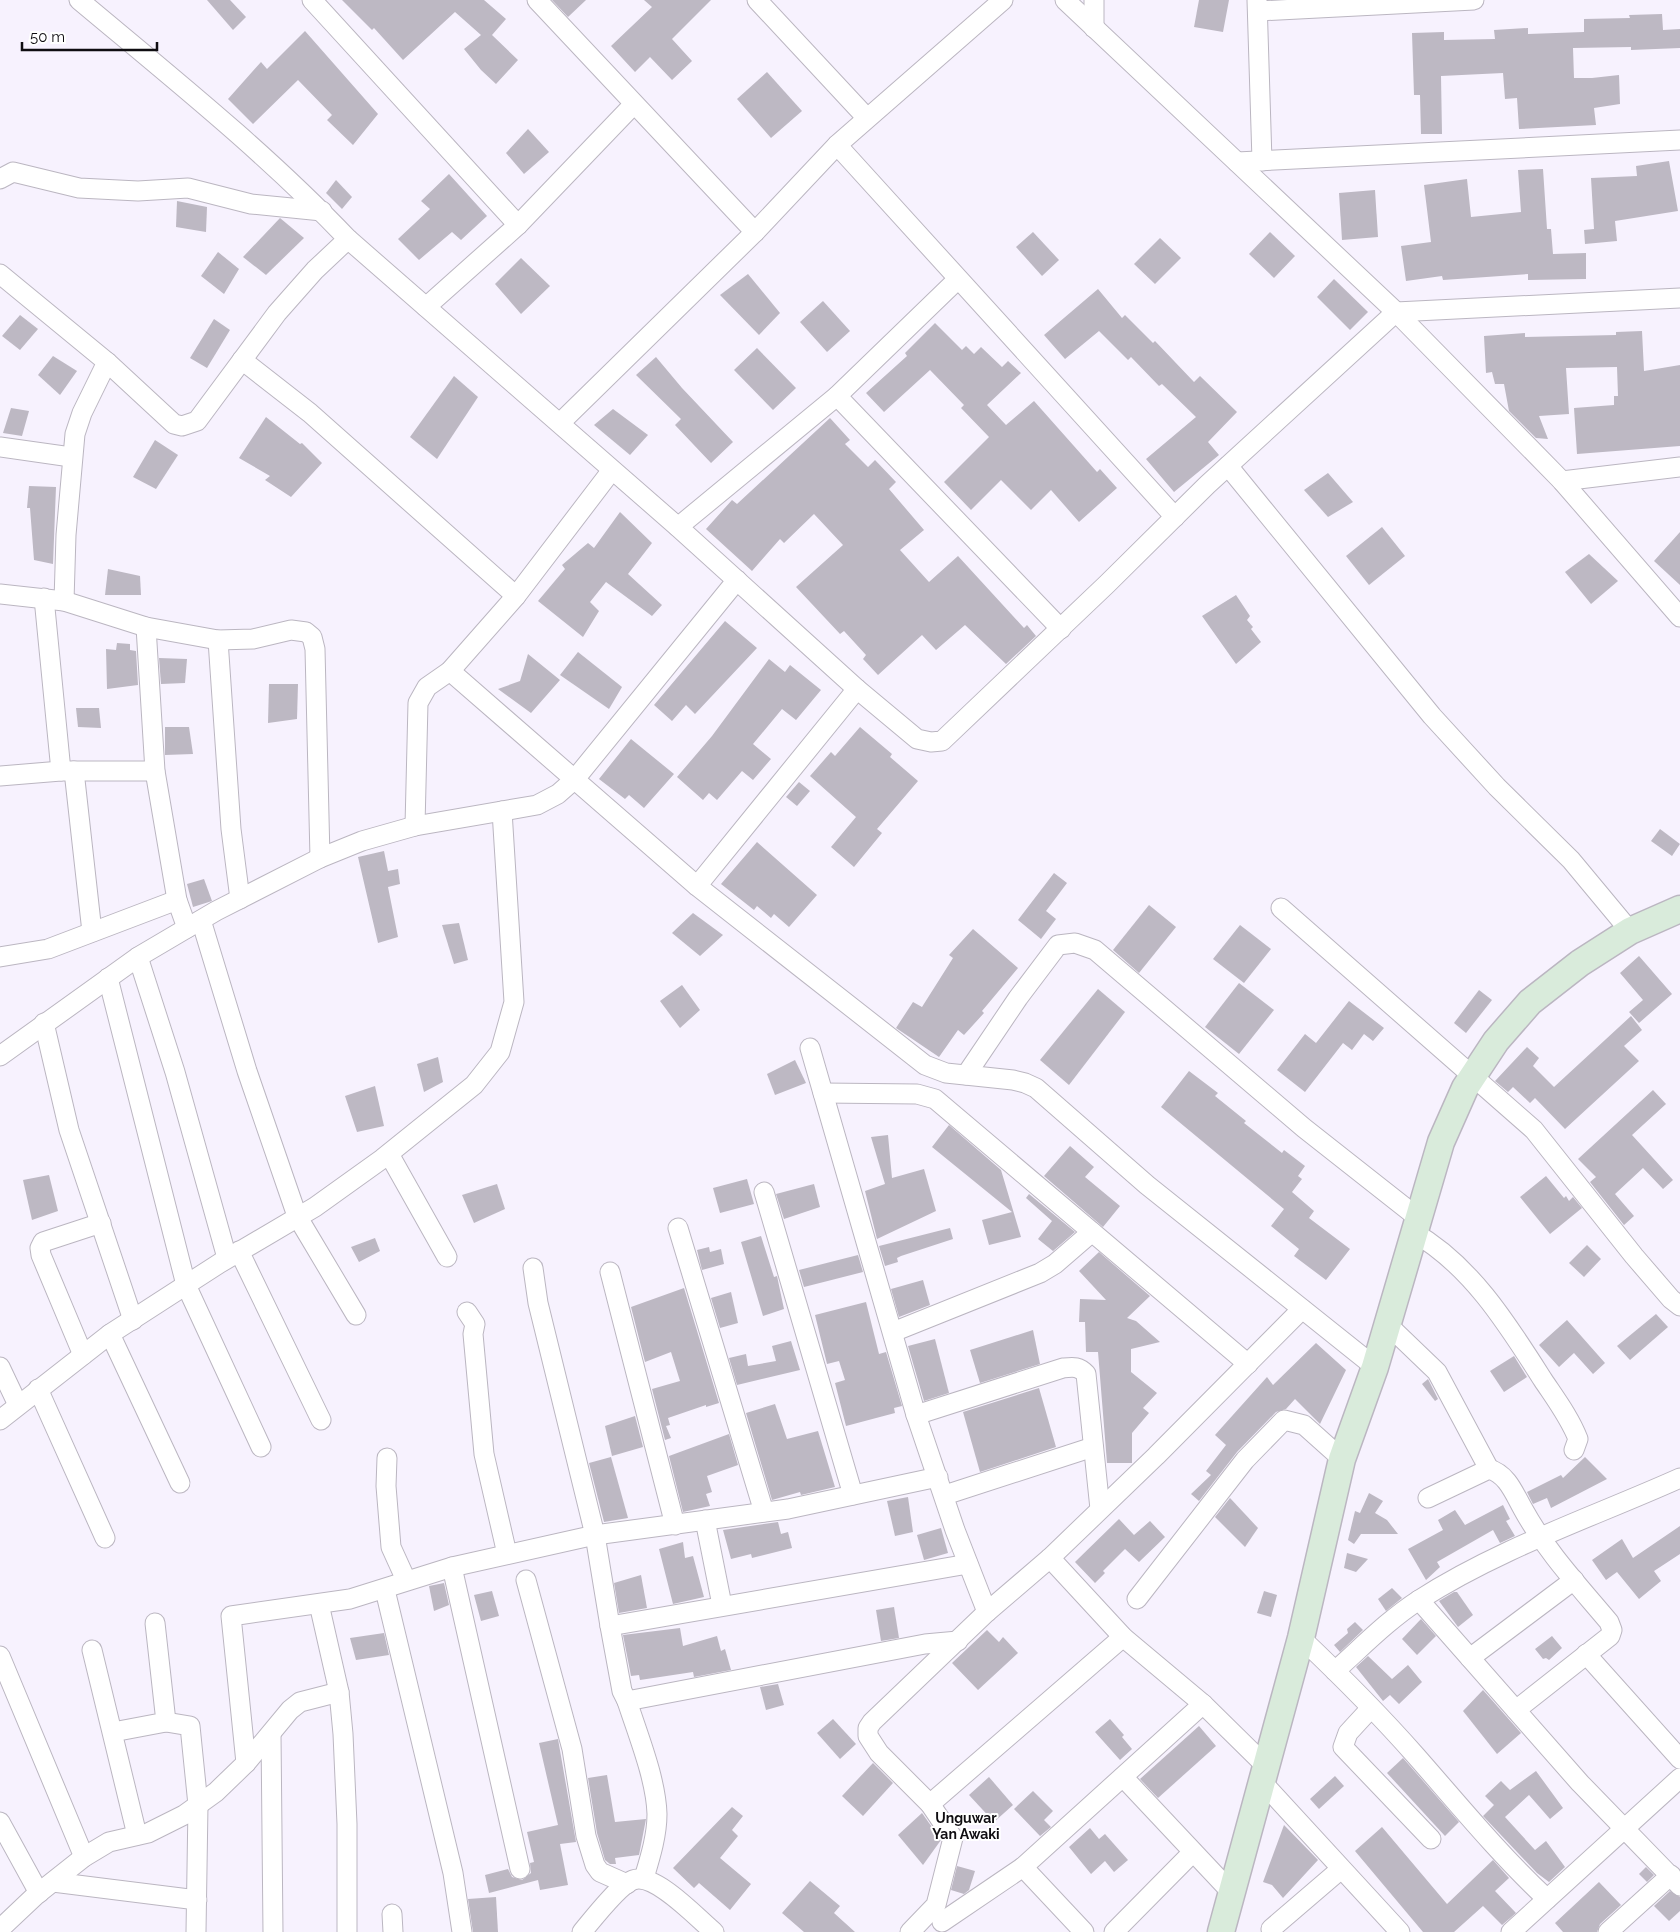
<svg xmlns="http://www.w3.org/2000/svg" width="1680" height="1932" viewBox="0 0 1680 1932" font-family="Raleway,sans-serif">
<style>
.building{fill:#bdb8c3}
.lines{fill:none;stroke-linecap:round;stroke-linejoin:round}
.street-casing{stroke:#bbb6c1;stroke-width:21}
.secondary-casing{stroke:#bbb6c1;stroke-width:29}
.street{stroke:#fff;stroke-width:19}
.secondary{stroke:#d9ebdb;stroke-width:26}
.labels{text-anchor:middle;stroke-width:4;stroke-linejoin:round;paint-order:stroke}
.neighbourhood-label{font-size:14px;font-weight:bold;fill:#0f0d11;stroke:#fff}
</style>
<rect width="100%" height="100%" fill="#f7f2fe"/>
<g class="building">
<polygon points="207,0 230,0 246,17 233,30"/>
<polygon points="342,0 484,0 506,19 492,35 518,60 496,84 481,70 464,49 481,35 455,12 403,60 374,28 372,30"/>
<polygon points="552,0 586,0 568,17"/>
<polygon points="644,0 711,0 672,39 692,61 672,80 650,57 635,72 611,46 652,7"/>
<polygon points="1199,0 1229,0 1223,32 1194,27"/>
<polygon points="1662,14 1663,30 1680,29 1680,48 1631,50 1631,47 1573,48 1574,78 1592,78 1619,75 1620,104 1594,108 1596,125 1519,129 1517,98 1505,99 1503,73 1441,76 1442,134 1421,134 1420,95 1414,95 1412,33 1444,32 1444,40 1495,39 1494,30 1528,28 1528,34 1584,32 1584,19 1630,18 1629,15"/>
<polygon points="305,31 378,114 353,145 327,120 332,115 298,80 253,124 228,99 261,62 267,69"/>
<polygon points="767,72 802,111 771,138 737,99"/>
<polygon points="528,129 549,152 524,174 506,153"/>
<polygon points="1669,161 1678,211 1615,221 1617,241 1585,244 1584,230 1594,229 1591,178 1637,176 1636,166"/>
<polygon points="1543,169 1547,229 1551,229 1553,254 1586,253 1586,279 1528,280 1528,274 1443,280 1442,276 1406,281 1401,246 1431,242 1424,185 1467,179 1471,217 1521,212 1518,170"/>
<polygon points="449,174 487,216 461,240 452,232 419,260 398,239 430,209 421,201"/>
<polygon points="336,180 352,197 342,209 326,193"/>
<polygon points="1375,190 1378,237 1342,240 1339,193"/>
<polygon points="177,201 207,207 206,232 176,227"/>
<polygon points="280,218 304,238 266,275 243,257"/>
<polygon points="1033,232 1059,260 1042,276 1016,247"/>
<polygon points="1270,232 1295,256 1274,278 1249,254"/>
<polygon points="1160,238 1181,258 1155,284 1134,264"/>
<polygon points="218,252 239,269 224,294 201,276"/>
<polygon points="521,258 550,286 521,314 495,284"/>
<polygon points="748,274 780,313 759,335 720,295"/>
<polygon points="1334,279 1368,312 1350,330 1317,297"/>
<polygon points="1098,289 1122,318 1125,315 1153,343 1155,341 1194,382 1200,376 1237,412 1208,442 1219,455 1174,492 1146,459 1196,417 1162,384 1159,386 1131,357 1128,360 1099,331 1065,359 1044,335"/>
<polygon points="823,301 850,331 827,352 800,322"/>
<polygon points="20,315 38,329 20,350 2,336"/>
<polygon points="214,319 230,330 207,368 190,358"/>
<polygon points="935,323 962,350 966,346 974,354 981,347 1002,367 1008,361 1021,373 987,405 1006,425 1034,401 1097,472 1100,469 1117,488 1079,522 1051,490 1031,510 1001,480 971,510 944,482 989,437 961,408 964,405 930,370 884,412 866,393 907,356 905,353"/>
<polygon points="1642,331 1644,371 1680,365 1680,446 1577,454 1574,408 1614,405 1614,396 1618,396 1617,367 1566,368 1569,414 1539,416 1548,439 1536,438 1509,411 1504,384 1495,384 1492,372 1486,373 1484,336 1525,333 1525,337 1616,335 1616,332"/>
<polygon points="757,348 796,388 773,410 734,370"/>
<polygon points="53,356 77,371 60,395 38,375"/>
<polygon points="656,357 682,388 733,442 711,463 675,425 681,419 636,375"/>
<polygon points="454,376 478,397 437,459 410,437"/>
<polygon points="11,408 29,411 22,436 3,433"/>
<polygon points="613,409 648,435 630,455 594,425"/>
<polygon points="266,417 300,444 302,443 322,463 291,497 265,480 270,476 239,458"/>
<polygon points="830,418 850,440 845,444 868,467 875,460 896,482 889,489 924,530 900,550 929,582 958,556 1024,628 1027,625 1036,636 1006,664 965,625 936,650 922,635 878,675 863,659 866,655 844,631 840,634 796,587 843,545 814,514 784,543 780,539 752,571 706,529 732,500 737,504"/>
<polygon points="155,440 178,455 156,489 133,477"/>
<polygon points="1328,473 1353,502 1328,517 1304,490"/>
<polygon points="29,486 56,487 53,564 34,560 30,508 27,508"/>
<polygon points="620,512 652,543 628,574 662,605 652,616 606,582 590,602 599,611 583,637 538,601 565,569 562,565 588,543 594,548"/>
<polygon points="1382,527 1405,556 1369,585 1346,556"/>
<polygon points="1680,532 1680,585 1654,561"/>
<polygon points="1589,554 1618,581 1591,604 1565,572"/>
<polygon points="108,569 140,576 141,595 105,595"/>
<polygon points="1236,595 1250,616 1247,620 1253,627 1251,629 1261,642 1236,664 1202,616"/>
<polygon points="725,621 757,648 695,714 686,705 672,721 654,705"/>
<polygon points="117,643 130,644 130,650 136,651 138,685 107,689 106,649 116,650"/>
<polygon points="578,652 622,687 609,709 560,675"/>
<polygon points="528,654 560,680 531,713 498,689 520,681"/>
<polygon points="159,658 187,659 185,683 161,684"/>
<polygon points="769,659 785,672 790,665 821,690 796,720 782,709 753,744 771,759 753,780 742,771 717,800 709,793 703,800 677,777 712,736"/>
<polygon points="269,684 298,684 297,719 268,723"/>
<polygon points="76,708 99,708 101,728 78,727"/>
<polygon points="165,727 189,727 193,754 165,755"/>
<polygon points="860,727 892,754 890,757 918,781 877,829 882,833 854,867 831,847 856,817 810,776 831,752 835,756"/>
<polygon points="631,739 674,774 644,808 629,795 625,799 599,779"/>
<polygon points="799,782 810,791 797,806 786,797"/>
<polygon points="1660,829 1680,844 1672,856 1651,841"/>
<polygon points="757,842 817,895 789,927 774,914 771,918 757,906 754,910 721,884"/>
<polygon points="384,851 388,871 398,869 400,884 388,887 398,937 378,943 358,857"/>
<polygon points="1054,873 1067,883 1046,911 1056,919 1041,939 1018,920"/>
<polygon points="204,879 212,901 193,907 187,884"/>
<polygon points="1149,905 1176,927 1139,973 1113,950"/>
<polygon points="693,913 723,935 700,956 672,933"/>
<polygon points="459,923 468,960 454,964 442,925"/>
<polygon points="1240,925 1271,949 1244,983 1213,959"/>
<polygon points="973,929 1018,968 982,1011 984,1013 964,1035 958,1030 939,1057 896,1028 913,1002 922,1007 953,958 949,955"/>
<polygon points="1639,956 1672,994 1639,1023 1629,1012 1643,1000 1620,973"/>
<polygon points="1239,983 1274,1010 1239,1054 1205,1027"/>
<polygon points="682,985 700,1010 680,1028 660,1001"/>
<polygon points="1098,989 1125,1012 1069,1085 1040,1060"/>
<polygon points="1479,990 1492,1000 1466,1033 1454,1023"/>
<polygon points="1349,1001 1384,1028 1373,1041 1364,1034 1352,1050 1343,1043 1305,1092 1277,1070 1305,1034 1316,1043"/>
<polygon points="1631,1016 1642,1030 1624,1046 1639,1061 1565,1129 1535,1098 1530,1103 1513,1087 1508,1092 1495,1081 1527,1047 1539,1058 1533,1066 1554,1087"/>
<polygon points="438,1057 443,1082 424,1092 417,1064"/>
<polygon points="795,1060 806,1083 775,1095 767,1074"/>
<polygon points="1189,1071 1218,1093 1215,1096 1246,1121 1244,1123 1282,1153 1284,1150 1305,1166 1298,1176 1302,1179 1292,1192 1314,1211 1309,1218 1350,1249 1326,1280 1294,1256 1299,1249 1271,1226 1284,1209 1161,1107"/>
<polygon points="375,1086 384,1126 357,1132 345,1096"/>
<polygon points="1653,1090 1666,1104 1632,1135 1673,1180 1663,1189 1643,1168 1615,1194 1634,1216 1624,1225 1590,1182 1596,1177 1578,1159"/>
<polygon points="949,1125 1001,1170 1021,1237 989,1245 982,1220 1012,1212 932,1147"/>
<polygon points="888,1135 892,1178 924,1169 936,1211 877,1239 865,1191 885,1184 871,1137"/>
<polygon points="1070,1146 1094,1167 1085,1177 1120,1206 1103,1227 1044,1176"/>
<polygon points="49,1175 58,1211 32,1220 23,1180"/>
<polygon points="1546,1176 1564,1198 1566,1196 1569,1201 1573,1197 1582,1208 1550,1234 1520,1197"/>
<polygon points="747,1179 754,1204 720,1213 713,1188"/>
<polygon points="497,1184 505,1209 474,1223 462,1195"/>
<polygon points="814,1184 820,1207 784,1219 776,1194"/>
<polygon points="1029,1194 1075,1232 1053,1251 1038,1239 1052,1221 1026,1198"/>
<polygon points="950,1228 953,1239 901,1256 897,1258 898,1262 885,1266 879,1246"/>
<polygon points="761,1236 774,1277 777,1276 784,1309 763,1316 741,1242"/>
<polygon points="375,1238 380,1251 359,1262 351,1247"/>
<polygon points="1587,1245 1601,1259 1584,1277 1569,1263"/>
<polygon points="709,1247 710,1252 721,1249 724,1264 702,1270 697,1250"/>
<polygon points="1099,1252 1150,1296 1127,1318 1136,1321 1160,1342 1131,1349 1131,1372 1157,1393 1143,1408 1149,1413 1132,1433 1132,1463 1107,1463 1098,1352 1086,1352 1085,1322 1079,1322 1080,1299 1106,1300 1079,1271"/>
<polygon points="858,1255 863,1272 804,1287 799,1270"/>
<polygon points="923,1280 930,1305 899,1317 891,1289"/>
<polygon points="684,1288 719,1403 706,1407 706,1405 668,1418 670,1425 666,1426 671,1438 665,1440 652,1389 680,1381 671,1352 645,1362 631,1307"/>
<polygon points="731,1292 738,1323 720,1328 711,1298"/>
<polygon points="866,1302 879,1354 886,1352 902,1406 894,1408 895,1413 846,1426 835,1383 845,1380 839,1361 827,1364 815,1315"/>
<polygon points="1656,1314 1668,1327 1630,1360 1617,1346"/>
<polygon points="1567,1320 1605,1363 1593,1374 1574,1353 1559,1367 1539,1345"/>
<polygon points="1033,1330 1040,1364 980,1383 970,1350"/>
<polygon points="935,1339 949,1393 924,1401 908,1346"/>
<polygon points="791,1341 800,1370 737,1385 729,1358 746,1354 748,1366 776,1361 772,1346"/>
<polygon points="1316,1343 1346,1370 1320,1424 1295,1399 1286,1409 1276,1412 1237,1452 1199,1501 1191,1494 1211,1475 1206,1471 1226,1445 1215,1435 1267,1377 1273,1385"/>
<polygon points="1514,1356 1527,1377 1504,1392 1490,1371"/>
<polygon points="1428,1379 1438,1399 1435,1401 1422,1384"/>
<polygon points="1039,1388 1056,1447 980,1472 963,1412"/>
<polygon points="775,1404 787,1439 818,1431 835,1487 801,1495 800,1492 772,1500 746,1413"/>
<polygon points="635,1416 643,1447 612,1456 605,1426"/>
<polygon points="729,1434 738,1465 707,1476 712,1492 706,1494 710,1506 683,1512 669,1456"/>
<polygon points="611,1457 628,1518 604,1522 589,1463"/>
<polygon points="1585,1457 1607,1479 1551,1508 1547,1498 1533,1504 1527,1492 1561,1475 1563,1478"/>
<polygon points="1369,1493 1383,1501 1375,1513 1387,1520 1398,1534 1361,1534 1354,1544 1348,1540 1355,1511 1360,1513"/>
<polygon points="908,1497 913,1532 895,1536 887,1501"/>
<polygon points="1230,1498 1258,1528 1245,1547 1215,1517"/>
<polygon points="1503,1505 1510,1519 1506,1521 1515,1536 1500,1543 1493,1530 1437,1562 1440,1567 1426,1580 1408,1549 1443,1530 1438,1520 1455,1510 1465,1525"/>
<polygon points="1119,1519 1134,1535 1150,1521 1165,1537 1139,1562 1125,1549 1103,1571 1105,1573 1095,1583 1075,1562"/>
<polygon points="778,1522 781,1534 788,1532 792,1548 752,1558 751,1554 731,1559 723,1530"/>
<polygon points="1680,1526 1680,1554 1654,1571 1661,1581 1639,1599 1617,1572 1606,1580 1592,1560 1622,1539 1633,1558"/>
<polygon points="941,1528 948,1553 924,1560 917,1535"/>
<polygon points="683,1542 685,1558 693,1556 704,1597 673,1604 659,1549"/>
<polygon points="1347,1553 1368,1559 1356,1572 1344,1568"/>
<polygon points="641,1575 647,1608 619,1613 614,1583"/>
<polygon points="444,1583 449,1605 434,1611 429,1586"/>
<polygon points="1392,1588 1402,1598 1386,1611 1378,1599"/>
<polygon points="492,1591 499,1616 481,1621 474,1595"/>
<polygon points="1264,1591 1277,1595 1271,1617 1257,1613"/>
<polygon points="1454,1592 1457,1592 1473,1615 1458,1627 1439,1601"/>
<polygon points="894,1607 899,1638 881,1641 876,1610"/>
<polygon points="1421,1619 1436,1636 1417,1655 1402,1639"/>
<polygon points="1355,1622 1363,1630 1340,1652 1334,1645 1348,1633 1347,1629"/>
<polygon points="680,1628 683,1646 717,1636 721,1651 725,1649 731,1670 694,1677 693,1672 640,1680 639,1675 631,1676 623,1635"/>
<polygon points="987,1630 999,1642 1003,1637 1018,1653 978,1690 952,1663"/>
<polygon points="384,1633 389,1655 356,1660 350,1638"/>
<polygon points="1552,1636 1562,1648 1549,1660 1546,1658 1543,1659 1535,1649"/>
<polygon points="1368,1656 1392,1679 1408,1665 1422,1682 1399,1704 1390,1695 1383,1701 1356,1667"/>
<polygon points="778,1684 784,1705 766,1710 760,1687"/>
<polygon points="1483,1690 1521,1733 1497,1754 1463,1711"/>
<polygon points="833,1719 856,1744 840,1759 817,1733"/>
<polygon points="1110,1719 1124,1735 1122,1737 1132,1749 1120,1760 1095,1732"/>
<polygon points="1199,1726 1216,1746 1158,1798 1140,1779"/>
<polygon points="558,1739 576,1842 560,1844 568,1885 540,1890 538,1880 489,1893 485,1875 508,1869 512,1877 522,1880 531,1873 530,1863 534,1862 527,1832 558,1825 539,1743"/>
<polygon points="1403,1758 1459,1822 1445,1836 1387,1773"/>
<polygon points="873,1763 893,1783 863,1816 842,1796"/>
<polygon points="1536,1771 1563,1808 1550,1819 1529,1795 1505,1817 1535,1850 1546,1841 1565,1867 1549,1882 1537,1873 1483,1816 1494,1805 1485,1796 1501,1781 1510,1790"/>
<polygon points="607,1775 615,1822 646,1819 639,1855 615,1858 616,1864 610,1864 605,1860 597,1833 588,1778"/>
<polygon points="1335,1776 1344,1786 1319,1809 1310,1799"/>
<polygon points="989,1777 1013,1805 994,1822 969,1795"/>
<polygon points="1033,1791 1053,1811 1044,1820 1051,1827 1040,1836 1014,1809"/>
<polygon points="732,1807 743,1816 732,1830 738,1836 720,1858 751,1884 730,1910 699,1883 694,1888 673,1868"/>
<polygon points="922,1813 941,1840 923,1865 898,1835"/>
<polygon points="1284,1825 1318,1860 1283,1898 1272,1885 1263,1882"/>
<polygon points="1382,1827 1447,1904 1493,1860 1509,1878 1495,1891 1516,1913 1502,1925 1483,1906 1454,1932 1423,1932 1355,1851"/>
<polygon points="1090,1828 1099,1839 1105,1834 1128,1860 1114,1872 1105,1861 1091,1874 1069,1847"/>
<polygon points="957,1866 975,1871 969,1890 964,1894 951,1890"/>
<polygon points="1646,1867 1654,1875 1647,1882 1639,1874"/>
<polygon points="810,1881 840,1906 834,1913 855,1932 804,1932 782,1913"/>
<polygon points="1599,1882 1621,1905 1600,1924 1597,1932 1563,1932 1555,1923"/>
<polygon points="1670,1891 1680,1897 1680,1911 1669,1921 1654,1906"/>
<polygon points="496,1897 498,1932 473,1932 468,1899"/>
</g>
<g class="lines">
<g class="street-casing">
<g id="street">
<path d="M79,0C171,77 265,152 348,239L678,527L857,689L917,739L931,742L942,741L1107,584L1207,485L1396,312L1680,298"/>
<polyline points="312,0 518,225"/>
<polyline points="537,0 755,232"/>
<polyline points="757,0 866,117"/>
<polyline points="1065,0 1396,312 1562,481 1680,617"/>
<polyline points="1257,0 1262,161"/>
<polyline points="1258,11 1474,0"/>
<polyline points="1094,28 1094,0"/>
<polyline points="837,145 1175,517"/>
<polyline points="1237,162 1680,140"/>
<polyline points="0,179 13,172 79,188 138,191 188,188 251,204 322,211"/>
<polyline points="0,274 107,362 174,424 182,426 197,421 277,313 315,270 348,239"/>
<polyline points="426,307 518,225 634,104"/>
<polyline points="242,360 310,413 516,596"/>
<polyline points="837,396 1061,629"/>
<polyline points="560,423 755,232 837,145 1003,0"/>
<polyline points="0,447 71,457"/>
<polyline points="1228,466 1432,716 1497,787 1571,860 1630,931"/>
<polyline points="1562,481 1680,467"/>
<polyline points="678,527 837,396 958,279"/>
<polyline points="0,594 64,601 146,627 218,640 253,639 291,630 306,632 312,637 315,649 320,858"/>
<polyline points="44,598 61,771"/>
<polyline points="64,601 66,535 75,434 82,413 107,362"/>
<polyline points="146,627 155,771 177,900 187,928"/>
<polyline points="218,640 231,829 240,899"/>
<polyline points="450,671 697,886 925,1065 946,1073 1013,1080 1025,1083 1036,1088 1147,1185 1375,1367"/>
<polyline points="74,771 92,932"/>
<polyline points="0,776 61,771 155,771"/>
<polyline points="415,826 418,703 427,687 450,671 516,596 612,470"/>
<polyline points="697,886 857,689"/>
<polyline points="1281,908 1534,1130 1634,1256 1671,1299 1680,1306"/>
<polyline points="201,920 247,1071 297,1216 356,1315"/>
<polyline points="0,957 48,949 177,900"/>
<polyline points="138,957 175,1072 227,1258"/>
<polyline points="108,978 186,1285 261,1447"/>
<polyline points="44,1023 69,1130 133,1320"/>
<polyline points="810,1048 916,1415 955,1530 987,1612"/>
<polyline points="0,1056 138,957 216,911 320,858 362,841 415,826 537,805 558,794 575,779 737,580"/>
<polyline points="966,1075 1018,998 1058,945 1075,943 1095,950 1304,1128 1417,1217"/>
<polyline points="823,1093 917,1094 935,1099 1248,1364"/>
<polyline points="389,1154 447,1257"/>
<polyline points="764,1192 853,1495"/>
<polyline points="678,1228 764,1512"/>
<path d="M1413,1232C1471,1265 1508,1325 1543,1380C1555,1398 1570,1418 1578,1439L1574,1450"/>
<polyline points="239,1251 321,1420"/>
<polyline points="533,1268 538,1303 595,1535 610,1626 622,1691 627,1701 925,1644 958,1641"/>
<polyline points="610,1272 675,1525"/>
<polyline points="467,1312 475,1324 473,1334 484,1454 507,1554"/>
<polyline points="1387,1324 1437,1372 1489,1469"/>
<polyline points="893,1332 1040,1273 1055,1264 1092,1232"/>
<polyline points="110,1334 180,1483"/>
<polyline points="83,1355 41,1255 40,1248 43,1242 101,1223"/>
<polyline points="0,1367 18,1405"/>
<polyline points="38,1389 105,1538"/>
<path d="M916,1415L1063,1368C1073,1367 1079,1366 1086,1374L1100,1509"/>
<polyline points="0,1420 110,1334 220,1263 315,1207 382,1159 474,1085 500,1052 514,1002 502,811"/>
<polyline points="387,1458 386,1486 391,1547 406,1580"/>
<polyline points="945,1495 1093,1447"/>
<path d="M1428,1498L1489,1469C1507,1474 1514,1493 1523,1509C1546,1551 1578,1585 1609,1622L1612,1630L1610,1636L1516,1710"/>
<polyline points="705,1520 722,1605"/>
<polyline points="1050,1558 1123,1637 1203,1704 1267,1767"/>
<polyline points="452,1567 520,1869"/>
<polyline points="526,1580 572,1749 586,1836 595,1865 600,1872 627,1884"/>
<polyline points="385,1590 453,1873 462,1932"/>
<polyline points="1137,1599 1245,1460 1284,1420 1304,1425 1342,1459"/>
<polyline points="1419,1600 1580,1783 1680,1886"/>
<polyline points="319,1604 339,1692 343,1734 347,1824 347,1932"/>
<polyline points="610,1626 968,1564"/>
<path d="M1301,1638C1341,1676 1380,1715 1416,1756C1459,1805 1499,1854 1547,1899"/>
<polyline points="92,1650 137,1835"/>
<polyline points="1586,1654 1680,1759"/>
<polyline points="0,1656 84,1857"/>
<polyline points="1470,1658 1574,1580"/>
<path d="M1335,1671C1362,1647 1388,1620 1419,1600C1500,1548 1593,1517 1680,1478"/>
<path d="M627,1701C638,1735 656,1779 657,1814C657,1836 650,1858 644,1878"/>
<polyline points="1371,1708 1348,1733 1343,1747 1431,1839"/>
<polyline points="166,1722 190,1726 198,1805 196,1932"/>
<polyline points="113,1732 166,1722 155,1623"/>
<polyline points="271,1734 273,1932"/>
<polyline points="246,1763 231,1616 350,1599 452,1567 595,1535 788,1509 938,1477"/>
<polyline points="1123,1777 1232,1893"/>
<polyline points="1263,1783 1400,1932"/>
<polyline points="930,1804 1123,1637"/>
<polyline points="0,1822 39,1893"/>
<polyline points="1023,1867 1084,1932"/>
<polyline points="53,1882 197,1900"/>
<polyline points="392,1914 393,1932"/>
<polyline points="942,1922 1023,1867 1203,1704"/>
<polyline points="0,1929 36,1895 84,1857 109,1842 148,1833 184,1815 216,1792 246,1763 290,1710 300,1702 339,1692"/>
<polyline points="1271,1929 1341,1869"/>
<path d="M582,1932C592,1920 619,1885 633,1880C655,1872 697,1918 714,1932"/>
<polyline points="910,1932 936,1905 953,1838 930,1804 879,1753 868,1736 868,1728 872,1722 987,1612 1050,1558 1156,1456 1302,1309"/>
<polyline points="1114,1932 1193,1852"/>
<polyline points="1511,1932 1680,1778"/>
<polyline points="1608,1932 1671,1875"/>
</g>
</g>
<g class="secondary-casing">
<polyline id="secondary" points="1221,1932 1301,1638 1342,1459 1375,1367 1441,1142 1465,1088 1496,1041 1530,1002 1580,963 1630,931 1680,909"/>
</g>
<use href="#street" class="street"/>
<use href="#secondary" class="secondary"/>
</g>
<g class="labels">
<g class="neighbourhood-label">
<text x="966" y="1823">Unguwar<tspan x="966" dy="16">Yan Awaki</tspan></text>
</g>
</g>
<path d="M22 42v8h135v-8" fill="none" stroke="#0f0d11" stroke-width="2.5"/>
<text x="30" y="42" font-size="15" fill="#0f0d11" stroke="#ffffff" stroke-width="4" paint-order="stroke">50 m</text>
</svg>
